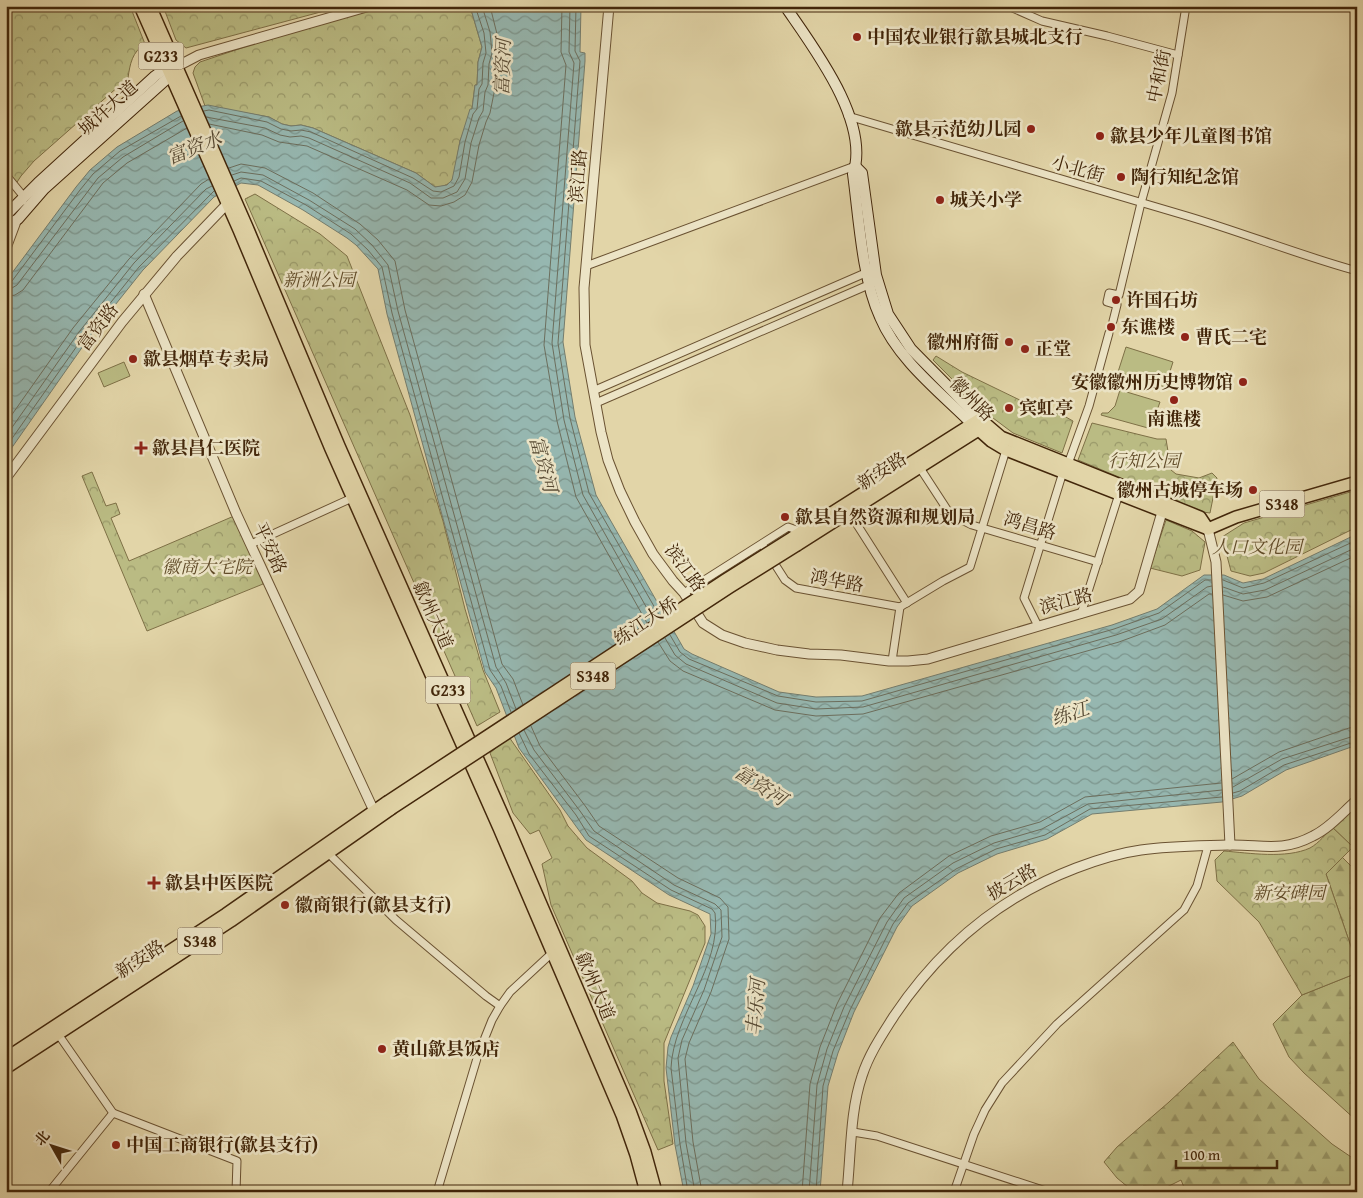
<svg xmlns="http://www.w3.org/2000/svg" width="1363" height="1198" viewBox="0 0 1363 1198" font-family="'Gentium Book Plus','Noto Serif SC',serif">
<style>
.grass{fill:#babb83;stroke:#7e7046}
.forest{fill:url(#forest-firs);stroke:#7e7046}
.park{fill:url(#park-crowns);stroke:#7e7046}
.water{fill:url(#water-waves);stroke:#747d6e}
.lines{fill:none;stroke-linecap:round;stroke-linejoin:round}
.shore{stroke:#6c6e5d;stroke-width:1}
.minor-casing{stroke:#6a5232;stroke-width:9}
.tertiary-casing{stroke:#6a5232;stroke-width:11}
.secondary-casing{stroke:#42260a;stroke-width:12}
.primary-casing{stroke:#42260a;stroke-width:14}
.trunk-casing{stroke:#42260a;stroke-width:14}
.minor{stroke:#ece4c6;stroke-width:7}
.tertiary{stroke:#ece4c6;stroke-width:9}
.secondary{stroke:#ece4c6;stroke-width:10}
.primary{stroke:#e2d5a8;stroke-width:11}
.trunk{stroke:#e2d5a8;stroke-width:11}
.primary-bridge-casing{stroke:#42260a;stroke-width:14;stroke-linecap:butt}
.primary-bridge{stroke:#e2d5a8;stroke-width:11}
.poi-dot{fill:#8f2418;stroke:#ece4c6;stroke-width:2}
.labels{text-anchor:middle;stroke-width:5;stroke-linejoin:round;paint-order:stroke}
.shield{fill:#ece4c6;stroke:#755f42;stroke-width:1}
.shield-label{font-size:16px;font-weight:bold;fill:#42260a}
.poi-label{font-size:18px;font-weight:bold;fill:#42260a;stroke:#ece4c6;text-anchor:start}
.street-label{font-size:18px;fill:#42260a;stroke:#ece4c6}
.park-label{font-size:18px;font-style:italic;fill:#604b28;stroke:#ece4c6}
.water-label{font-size:19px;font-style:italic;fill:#574a34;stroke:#ece4c6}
</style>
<defs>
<pattern id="forest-firs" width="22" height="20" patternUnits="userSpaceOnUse" patternTransform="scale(1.25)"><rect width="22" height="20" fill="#babb83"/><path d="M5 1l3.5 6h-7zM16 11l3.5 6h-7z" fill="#999869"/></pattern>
<pattern id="park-crowns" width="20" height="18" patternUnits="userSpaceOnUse" patternTransform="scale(1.25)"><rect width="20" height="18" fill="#babb83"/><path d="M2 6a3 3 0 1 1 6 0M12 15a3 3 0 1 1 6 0" fill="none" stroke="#999869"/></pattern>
<pattern id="water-waves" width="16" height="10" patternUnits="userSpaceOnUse" patternTransform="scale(1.25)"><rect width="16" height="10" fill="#96b7b0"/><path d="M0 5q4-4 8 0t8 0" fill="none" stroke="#7c958d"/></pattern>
</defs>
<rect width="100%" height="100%" fill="#e2d5a8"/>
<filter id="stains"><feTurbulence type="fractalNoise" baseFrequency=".004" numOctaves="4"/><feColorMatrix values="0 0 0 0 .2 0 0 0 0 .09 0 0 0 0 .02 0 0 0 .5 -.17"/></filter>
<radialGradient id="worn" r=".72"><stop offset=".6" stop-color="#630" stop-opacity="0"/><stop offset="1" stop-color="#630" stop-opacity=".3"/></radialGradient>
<g class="grass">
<polygon points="1126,347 1173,362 1165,387 1118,372"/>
<polygon points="124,362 130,376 104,387 98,373"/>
<polygon points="1120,390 1160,402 1151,427 1148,428 1101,415 1102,413 1108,413 1115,406"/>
</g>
<g class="forest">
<polygon points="1352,810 1357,815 1357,841 1353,847 1332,827"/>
<polygon points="1342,857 1357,872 1357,964 1326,874"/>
<polygon points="1357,973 1357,1121 1304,1073 1289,1057 1273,1024 1302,995"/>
<polygon points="1233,1042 1259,1079 1332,1144 1357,1161 1357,1192 1186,1192 1181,1180 1167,1187 1143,1186 1139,1192 1134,1192 1117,1178 1104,1162 1117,1147 1169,1102"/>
</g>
<g class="park">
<path d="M6,6H130L145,44C132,52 130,64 128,78L34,161L21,176L6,199Z"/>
<polygon points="163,6 343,6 186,48 176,40"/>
<path d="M381,6H470L482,47L478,62L477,85H475L472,109L460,141L454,176C451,184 444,187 435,187L416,173L313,128L301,125L291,126L282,124L269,117L205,106L193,73L195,67L200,62L271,38Z"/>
<polygon points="255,194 320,234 347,256 410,415 443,521 465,609 483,670 500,712 477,726 245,199"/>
<polygon points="936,356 962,372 1028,404 1064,416 1073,421 1062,453 1013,433 985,412 933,360"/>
<polygon points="1092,423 1157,439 1166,439 1171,470 1176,474 1199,478 1212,473 1217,478 1210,513 1203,512 1078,460"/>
<polygon points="92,472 106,506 116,503 120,514 111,518 129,561 234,516 263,580 263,584 147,631 82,476"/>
<polygon points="1357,490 1357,527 1264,573 1250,576 1231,571 1222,537 1244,523"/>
<polygon points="1166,520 1192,531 1205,542 1200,570 1182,576 1150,568"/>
<polygon points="509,737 560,810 568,826 587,848 632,881 642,893 657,903 690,911 698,915 705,926 705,943 664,1043 664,1081 673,1144 658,1150 551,905 542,864 552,858 539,830 530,834 513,813 490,753"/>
<path d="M1332,827L1353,847L1326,874L1357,964V973L1302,995L1259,922L1217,881L1215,860L1224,851C1249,853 1286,859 1310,848C1319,843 1326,834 1332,827Z"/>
</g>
<polygon class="water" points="470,6 581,6 580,52 585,53 585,61 563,342 575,417 596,495 684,649 692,654 779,692 816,697 862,696 1112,625 1157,609 1204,575 1224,575 1243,583 1263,579 1357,534 1357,745 1286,770 1242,796 1222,802 1092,814 1047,839 997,854 958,873 912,906 897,927 854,1012 838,1053 828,1086 820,1192 684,1192 675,1145 666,1068 668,1047 671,1037 693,986 711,934 710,914 669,895 586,840 519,748 496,688 485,672 387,314 378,269 356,245 347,238 303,210 258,185 241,183 214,197 143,270 88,339 6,456 6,281 76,187 90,170 117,147 177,111 208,105 269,117 282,124 291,126 301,125 313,128 416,173 435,187 447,185 452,180 460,141 470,109 472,109 475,85 477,85 478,62 482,47"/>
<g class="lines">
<g class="shore">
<polyline points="562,6 561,52 566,65 544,345 557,421 576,497 647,623"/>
<polyline points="570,6 569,52 574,63 552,343 564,420 583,495 653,619"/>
<polyline points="576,6 575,51 580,61 558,343 570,418 589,493 659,615"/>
<polyline points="204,111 209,110 267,122 281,129 291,131 301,130 311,132 413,178 433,191 441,192 454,186 459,177 465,142 473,114 477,109 479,89 482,84 483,63 486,53 484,33 475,6"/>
<polyline points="206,117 265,128 280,135 290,137 301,136 309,138 410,183 431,198 443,198 457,192 465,179 471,143 479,118 483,111 485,92 488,85 489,64 492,53 490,32 482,6"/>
<polyline points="209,124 262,135 279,142 307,146 407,190 429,205 441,206 454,202 465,195 472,182 479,145 486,122 490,113 495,88 500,46 490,6"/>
<polyline points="229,168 241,164 265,168 313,193 360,224 378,240 395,261 405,310 502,664 513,679 523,705"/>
<polyline points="232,175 241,172 263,175 309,200 355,229 372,245 388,265 398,311 496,667 506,683 516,709"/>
<polyline points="234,181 241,178 261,181 306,205 351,234 368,250 382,267 392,313 490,670 501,686 511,712"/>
<polyline points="6,283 12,281 80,190 93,174 120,151 181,116"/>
<polyline points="6,289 12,288 17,285 98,178 123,157 183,121"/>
<polyline points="6,297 15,295 23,290 103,183 127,163 187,128"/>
<polyline points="6,423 73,328 129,259 201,184 209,179"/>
<polyline points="6,436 79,332 134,263 206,189 212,186"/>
<polyline points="6,447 84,336 139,267 214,191"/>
<polyline points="1223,580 1243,588 1264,583 1357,540"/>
<polyline points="1223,587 1243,594 1265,590 1357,547"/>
<polyline points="1223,595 1243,601 1267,597 1357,555"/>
<polyline points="670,635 680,652 689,659 778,696 816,702 862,701 1114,629 1159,613 1205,580 1211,580"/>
<polyline points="665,638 675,655 686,664 777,703 816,709 863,707 1116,635 1162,619 1207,587 1212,586"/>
<polyline points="658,642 670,661 683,671 775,710 816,716 863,714 1119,642 1165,625 1209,594 1212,594"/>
<polyline points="531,726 540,746 586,807 599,826 678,878 720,898 728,907 729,939 711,992 689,1043 685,1059 693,1142 702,1192"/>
<polyline points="524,730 534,750 580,811 594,831 674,885 715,904 721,910 722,937 704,990 682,1040 678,1058 686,1143 695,1192"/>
<path d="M519,733L529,754L576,815L589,836L671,890L712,909L715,913C722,966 673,1016 671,1068L680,1144L688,1192"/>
<polyline points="1232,779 1279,752 1349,728 1357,727"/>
<polyline points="1233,787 1282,759 1357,735"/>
<polyline points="1233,793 1240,791 1284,765 1357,741"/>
<polyline points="802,1192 810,1084 820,1047 837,1004 880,918 899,893 949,856 991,836 1040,822 1085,797 1221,783"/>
<polyline points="809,1192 817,1085 827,1049 844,1007 887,922 904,898 953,863 994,843 1042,829 1088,804 1222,790"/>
<polyline points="816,1192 823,1086 833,1051 850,1010 893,924 908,903 956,869 996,849 1045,835 1090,809 1222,797"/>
</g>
<g class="minor-casing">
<g id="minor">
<polyline points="1008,6 1042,21 1107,36 1178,55"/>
<path d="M848,116C961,150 1074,182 1187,216C1244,233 1299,255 1357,271"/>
<polyline points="6,175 24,197 23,201"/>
<polyline points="6,251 18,219"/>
<polyline points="586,266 855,166"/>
<polyline points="1113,321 1117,305 1107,302 1109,293 1119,295 1141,203 1172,93 1186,6"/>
<polyline points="593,391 870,271"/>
<polyline points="596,403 873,283"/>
<polyline points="1068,464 1089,406 1109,333"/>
<polyline points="920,468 950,514 972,525 1098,562"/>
<polyline points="849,512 907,603"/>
<polyline points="251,544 352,498"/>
<polyline points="762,544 785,580 796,588 900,607"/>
<polyline points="684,593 788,527 802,532"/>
<polyline points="900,607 943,581 970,567 1006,450"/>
<polyline points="1081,614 1119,494"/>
<polyline points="1038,626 1024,598 1063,472"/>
<polyline points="892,661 900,607"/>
<polyline points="328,853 396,920 486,996 500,1006"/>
<polyline points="58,1034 113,1113 237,1161 236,1192"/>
<polyline points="853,1132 877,1136 1049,1192"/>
<polyline points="49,1192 113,1113"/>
<polyline points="437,1192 478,1055 492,1020 500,1006 510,992 552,953"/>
<polyline points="954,1192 974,1134 985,1110 1002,1083 1057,1024 1184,910 1197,886 1208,846"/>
</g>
</g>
<g class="tertiary-casing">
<g id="tertiary">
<polyline points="609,6 584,288 585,345 601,432 608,460 620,491 635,522 653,554 673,581 684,593 703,623 722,635 745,643 777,650 809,654 841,655 889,661 908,661 928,659 1130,599 1139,591 1162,512"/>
<polyline points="176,67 199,55 370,6"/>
<polyline points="144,294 236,513 374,811"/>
<polyline points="6,478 122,322 177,256 227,204"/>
<polyline points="1208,529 1216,562 1230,845"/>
<path d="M847,1192C851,1154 850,1111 862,1076C869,1054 882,1035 894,1016C939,949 1000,897 1076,868C1097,860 1119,853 1141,850C1170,846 1199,846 1228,845C1261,844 1281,853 1313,836C1330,828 1343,812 1357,800"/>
</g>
</g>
<g class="secondary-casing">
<g id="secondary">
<path d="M785,6C813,47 871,122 853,174C859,218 862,278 880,317C898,360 940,392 972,424"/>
<polyline points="855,166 862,173 876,275 888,314 911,349 980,419"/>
<polyline points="6,215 38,183 155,76 166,68 175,67"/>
<polyline points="6,226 18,219 44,189 170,76 175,69"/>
</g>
</g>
<g class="primary-casing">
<g id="primary">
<polyline points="972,424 991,441 1006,450 1208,529 1236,517 1357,482"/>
<polyline points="792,538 980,419 1001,437 1200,517 1208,529"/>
<polyline points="797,545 983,427"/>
<polyline points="6,1058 226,914 387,802"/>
<polyline points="6,1068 231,921 391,809"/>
</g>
</g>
<g class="trunk-casing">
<g id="trunk">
<polyline points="140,6 239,230 331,449 499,828 622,1115 636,1155 646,1192"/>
<polyline points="150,6 247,227 339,446 507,825 630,1111 645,1152 656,1192"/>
</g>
</g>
<use href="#minor" class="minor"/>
<use href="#tertiary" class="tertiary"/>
<use href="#secondary" class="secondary"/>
<use href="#primary" class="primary"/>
<use href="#trunk" class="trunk"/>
<g class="primary-bridge-casing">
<g id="primary-bridge">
<polyline points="387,802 725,580 792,538"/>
<polyline points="391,809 730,587 797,545"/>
</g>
</g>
<use href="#primary-bridge" class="primary-bridge"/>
</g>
<g class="poi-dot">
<circle cx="857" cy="37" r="5"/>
<circle cx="1031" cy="129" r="5"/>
<circle cx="1100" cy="136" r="5"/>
<circle cx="1121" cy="177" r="5"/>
<circle cx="940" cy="200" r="5"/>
<circle cx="1116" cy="300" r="5"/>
<circle cx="1111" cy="327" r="5"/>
<circle cx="1185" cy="337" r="5"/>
<circle cx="1009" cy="342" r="5"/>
<circle cx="1025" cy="349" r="5"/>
<circle cx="133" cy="359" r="5"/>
<circle cx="1243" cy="382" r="5"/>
<circle cx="1174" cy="400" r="5"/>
<circle cx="1009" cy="408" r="5"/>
<path d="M138.5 440.5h5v5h5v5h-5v5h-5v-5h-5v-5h5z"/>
<circle cx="1253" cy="490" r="5"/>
<circle cx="785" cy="517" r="5"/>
<path d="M151.5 875.5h5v5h5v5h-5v5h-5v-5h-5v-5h5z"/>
<circle cx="285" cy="905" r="5"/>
<circle cx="382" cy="1049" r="5"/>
<circle cx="116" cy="1145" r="5"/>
</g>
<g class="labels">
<g class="shield">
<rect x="138.5" y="42.5" width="45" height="27" rx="4"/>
<rect x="1259.5" y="490.5" width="45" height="27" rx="4"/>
<rect x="570.5" y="662.5" width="45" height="27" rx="4"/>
<rect x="425.5" y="676.5" width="45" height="27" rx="4"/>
<rect x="177.5" y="927.5" width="45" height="27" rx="4"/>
</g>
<g class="shield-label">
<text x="161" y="62">G233</text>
<text x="1282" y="510">S348</text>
<text x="593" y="682">S348</text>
<text x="448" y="696">G233</text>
<text x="200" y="947">S348</text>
</g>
<g class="poi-label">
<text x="867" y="43">中国农业银行歙县城北支行</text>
<text x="1021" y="135" text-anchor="end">歙县示范幼儿园</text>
<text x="1110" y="142">歙县少年儿童图书馆</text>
<text x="1131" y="183">陶行知纪念馆</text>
<text x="950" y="206">城关小学</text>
<text x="1126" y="306">许国石坊</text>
<text x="1121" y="333">东谯楼</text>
<text x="1195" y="343">曹氏二宅</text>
<text x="999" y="348" text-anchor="end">徽州府衙</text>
<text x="1035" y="355">正堂</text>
<text x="143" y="365">歙县烟草专卖局</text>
<text x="1233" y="388" text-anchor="end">安徽徽州历史博物馆</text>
<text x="1019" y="414">宾虹亭</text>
<text x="1174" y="425" text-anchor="middle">南谯楼</text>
<text x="152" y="454">歙县昌仁医院</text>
<text x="1243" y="496" text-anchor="end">徽州古城停车场</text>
<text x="795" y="523">歙县自然资源和规划局</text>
<text x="165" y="889">歙县中医医院</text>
<text x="295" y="911">徽商银行(歙县支行)</text>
<text x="392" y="1055">黄山歙县饭店</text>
<text x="126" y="1151">中国工商银行(歙县支行)</text>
</g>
<g class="street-label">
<text transform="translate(1159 76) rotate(-78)" y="6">中和街</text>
<text transform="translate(108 108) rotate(-42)" y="6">城许大道</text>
<text transform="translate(1078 169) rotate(16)" y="6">小北街</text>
<text transform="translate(578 176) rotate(-85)" y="6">滨江路</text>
<text transform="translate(98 327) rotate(-53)" y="6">富资路</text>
<text transform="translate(972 399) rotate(45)" y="6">徽州路</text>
<text transform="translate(882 471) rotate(-32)" y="6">新安路</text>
<text transform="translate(1030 526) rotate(17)" y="6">鸿昌路</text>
<text transform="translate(270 548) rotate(65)" y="6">平安路</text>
<text transform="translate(685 568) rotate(54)" y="6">滨江路</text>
<text transform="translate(837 581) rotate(10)" y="6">鸿华路</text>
<text transform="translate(1066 601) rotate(-15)" y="6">滨江路</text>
<text transform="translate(433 615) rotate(66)" y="6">歙州大道</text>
<text transform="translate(646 621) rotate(-33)" y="6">练江大桥</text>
<text transform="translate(1012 882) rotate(-30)" y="6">披云路</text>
<text transform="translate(140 959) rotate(-33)" y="6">新安路</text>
<text transform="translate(595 986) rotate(67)" y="6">歙州大道</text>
</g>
<g class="park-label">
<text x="319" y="286">新洲公园</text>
<text x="1144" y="467">行知公园</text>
<text x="1257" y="553">人口文化园</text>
<text x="207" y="573">徽商大宅院</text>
<text x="1289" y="899">新安碑园</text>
</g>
<g class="water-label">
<text transform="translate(502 67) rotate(-88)" y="7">富资河</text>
<text transform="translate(194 147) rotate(-22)" y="7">富资水</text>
<text transform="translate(544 464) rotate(75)" y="7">富资河</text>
<text transform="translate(1070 713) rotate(-18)" y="7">练江</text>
<text transform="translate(761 785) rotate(33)" y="7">富资河</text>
<text transform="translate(755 1007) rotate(-85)" y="7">丰乐河</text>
</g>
</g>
<rect width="1363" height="1198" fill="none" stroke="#e2d5a8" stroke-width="25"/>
<rect x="8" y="8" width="1348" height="1183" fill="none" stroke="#42260a" stroke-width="2.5"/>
<rect x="12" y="12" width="1338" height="1173" fill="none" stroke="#42260a"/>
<g transform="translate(52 1146) rotate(309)" stroke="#ece4c6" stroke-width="4" paint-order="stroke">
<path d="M0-4L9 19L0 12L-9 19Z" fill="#42260a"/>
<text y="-8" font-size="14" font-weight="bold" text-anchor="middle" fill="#42260a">北</text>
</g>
<path d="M1176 1160v8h101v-8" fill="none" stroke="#42260a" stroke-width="2.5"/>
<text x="1183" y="1160" font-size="15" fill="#42260a" stroke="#ece4c6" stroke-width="4" paint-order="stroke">100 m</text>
<rect width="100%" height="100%" filter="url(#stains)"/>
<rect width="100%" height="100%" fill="url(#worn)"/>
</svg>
